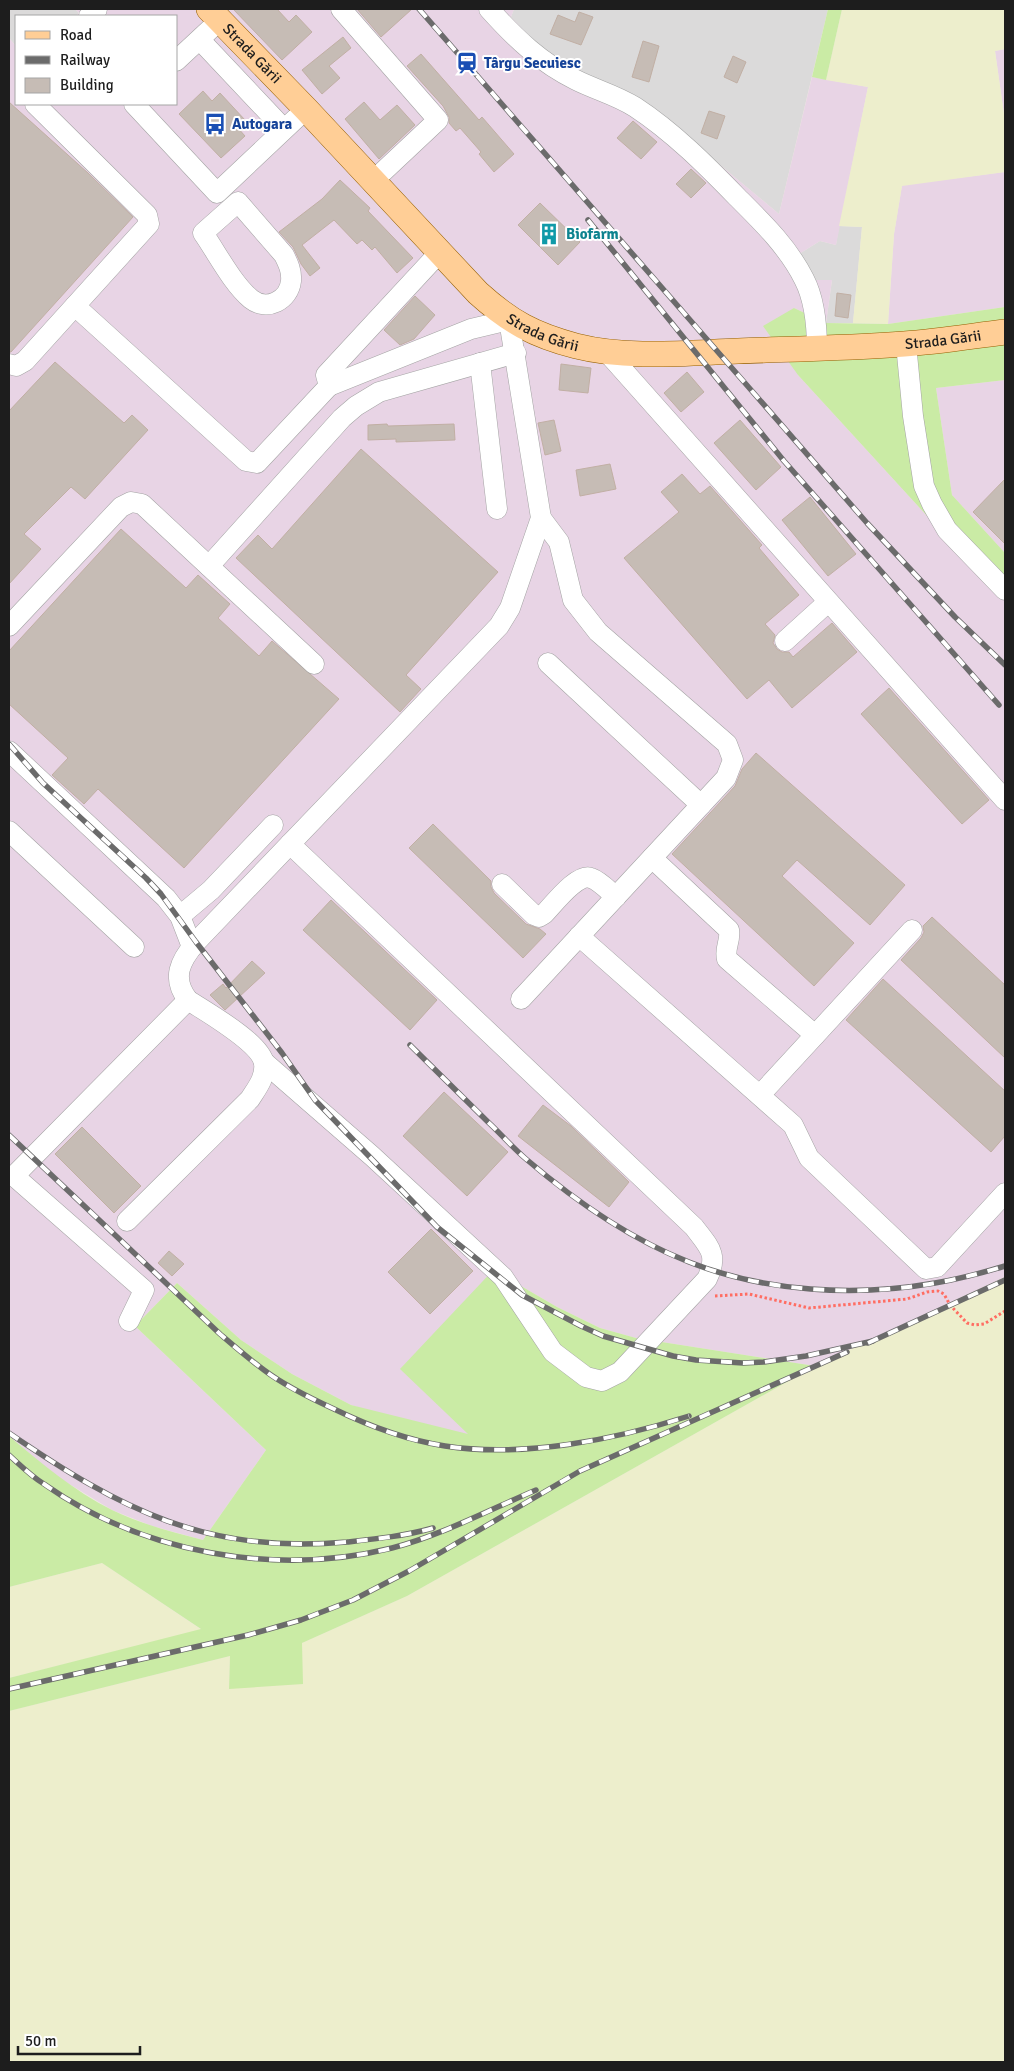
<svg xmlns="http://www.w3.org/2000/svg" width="1014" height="2071" viewBox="0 0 1014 2071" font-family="Signika,sans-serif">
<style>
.residential{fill:#dbdada}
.industrial{fill:#e8d4e5}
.farmland{fill:#edeecc}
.grass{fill:#caeba5}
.building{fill:#c6bcb5;stroke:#c1afa4}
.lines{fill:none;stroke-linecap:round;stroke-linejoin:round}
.minor-casing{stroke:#a4a4a4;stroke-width:21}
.major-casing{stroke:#955f00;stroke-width:26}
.path{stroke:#ff6d62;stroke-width:3;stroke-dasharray:2.5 2.5;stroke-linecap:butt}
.minor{stroke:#fff;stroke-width:20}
.major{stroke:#ffce96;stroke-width:25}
.rail-casing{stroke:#6b6b6b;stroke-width:5.5}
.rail{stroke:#fff;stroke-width:4;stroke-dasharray:11;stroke-linecap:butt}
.labels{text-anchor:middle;stroke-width:4;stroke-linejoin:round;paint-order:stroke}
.street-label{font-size:15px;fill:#1d1d1d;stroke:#fff}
.transit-label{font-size:15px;font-weight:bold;fill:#164399;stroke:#fff;text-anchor:start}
.culture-label{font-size:15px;font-weight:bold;fill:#0d838f;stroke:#fff;text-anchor:start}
</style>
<rect width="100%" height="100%" fill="#efeae2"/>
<g class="residential">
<polygon points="9,9 75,9 79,13 76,16 16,16 16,46 9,38"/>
<polygon points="514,9 828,9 779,214 672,125 576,72 533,41 511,17"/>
<polygon points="839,226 862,227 853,323 826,323 832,280 814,280 799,254 820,241 836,245"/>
</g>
<g class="industrial">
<polygon points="75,9 514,9 511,17 545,52 672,125 779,214 812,77 868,87 836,245 820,241 799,254 813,280 832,280 826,323 794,308 798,375 1005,601 1005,1277 815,1366 636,1338 600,1328 557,1307 521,1286 469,1435 431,1430 351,1405 292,1374 241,1340 177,1283 135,1326 266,1450 203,1540 152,1526 112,1510 56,1476 9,1436 9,38 16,46 16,104 176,104 176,16 76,16 79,13"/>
<polygon points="1005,49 1005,121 995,51"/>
<polygon points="1005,172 1005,307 888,324 894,234 902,185"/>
<polygon points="1005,380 1005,553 952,495 936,388"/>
</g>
<g class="farmland">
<polygon points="842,9 1005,9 1005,49 995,51 1005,121 1005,172 902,186 894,234 888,324 853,323 862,227 839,226 868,87 826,80"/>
<polygon points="1005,1277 1005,2062 9,2062 9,1711 230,1656 229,1689 302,1643 407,1596 815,1366"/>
<polygon points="102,1563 202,1630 9,1678 9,1587"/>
</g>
<g class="grass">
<polygon points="828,9 842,9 826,80 812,77"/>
<polygon points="1005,307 1005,380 936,388 952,495 1005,553 1005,601 798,375 763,326 794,308 826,323 888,324"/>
<path d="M498,1265L521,1286L557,1307L600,1328L636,1338L815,1366L407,1596L302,1643L303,1684L229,1689L230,1656L9,1711V1678L201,1629L102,1563L9,1587V1436C41,1463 74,1491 112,1510C141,1524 172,1532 203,1540L266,1450L135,1326L177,1283L241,1340L292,1374L351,1405L468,1434L400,1369Z"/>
</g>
<g class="building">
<polygon points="233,9 277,9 289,22 296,15 312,32 282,60"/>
<polygon points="357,9 412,9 381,37"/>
<polygon points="579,12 593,17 581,45 550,34 558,15 575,22"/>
<polygon points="343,37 351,48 329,66 340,78 322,94 302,70"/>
<polygon points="643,41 659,46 649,82 632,77"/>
<polygon points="421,54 479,120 482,117 514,154 494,172 479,154 481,152 460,128 456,131 449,123 449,117 443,106 407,66"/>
<polygon points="733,56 746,62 737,83 724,77"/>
<polygon points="203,91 212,101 220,93 245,120 237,127 245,136 221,158 179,114"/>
<polygon points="9,102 88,173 133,217 11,352 9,352"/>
<polygon points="364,102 380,120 397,105 415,125 379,159 345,119"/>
<polygon points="709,111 725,116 717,139 701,133"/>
<polygon points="633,121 657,142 641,159 617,138"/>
<polygon points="691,169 706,183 691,198 676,184"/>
<polygon points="340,180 370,208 368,211 413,258 397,273 375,247 372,250 362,240 357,244 334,220 302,245 320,268 310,276 301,264 293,247 279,232 322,199"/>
<polygon points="540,203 580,242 558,265 518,225"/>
<polygon points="837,293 851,295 848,318 835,316"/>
<polygon points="415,296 435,315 414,339 400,345 384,330"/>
<polygon points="55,362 124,423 132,415 148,430 85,499 71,487 24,534 41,549 9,584 9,411"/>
<polygon points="561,364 591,368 588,393 559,390"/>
<polygon points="687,372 704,392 681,412 664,393"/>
<polygon points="554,420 561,451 545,455 538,423"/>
<polygon points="740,420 781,467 756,490 714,443"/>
<polygon points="387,424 388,426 454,424 455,440 396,442 396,439 368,440 368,425"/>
<polygon points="361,449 498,572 406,675 421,689 400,712 236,558 258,535 272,549"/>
<polygon points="610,464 616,489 580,496 576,470"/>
<polygon points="682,474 700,494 710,486 762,545 759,548 799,595 765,624 775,635 773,643 777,649 782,652 789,652 793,657 832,623 857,652 792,708 769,680 747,699 624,558 679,512 661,492"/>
<polygon points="1005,479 1005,544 973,512"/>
<polygon points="810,497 856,554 828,576 782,520"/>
<polygon points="121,529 186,588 198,575 230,604 218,618 259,656 272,641 339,699 184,868 98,789 84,804 52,775 68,758 9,704 9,651"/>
<polygon points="889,688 989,800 962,824 861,714"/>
<polygon points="756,753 905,885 870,925 797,860 782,876 854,943 814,986 672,854 735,786 742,769"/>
<polygon points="433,824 491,881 491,887 494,893 526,924 540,929 546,934 523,958 409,848"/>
<polygon points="331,900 437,1000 410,1030 303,930"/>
<polygon points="932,917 1005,985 1005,1058 901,960 921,938 924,932 923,926"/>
<polygon points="252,961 265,973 225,1010 210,995 223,984 226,988"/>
<polygon points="883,979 1005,1091 1005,1136 991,1152 846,1020"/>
<polygon points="444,1092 508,1152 467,1196 403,1136"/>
<polygon points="543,1105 571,1126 629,1182 609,1207 518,1136"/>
<polygon points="82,1127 141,1186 114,1213 55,1154"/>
<polygon points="431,1229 473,1271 430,1314 388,1272"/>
<polygon points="169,1251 184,1264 172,1276 158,1263"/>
</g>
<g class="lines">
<g class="minor-casing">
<g id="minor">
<polyline points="341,9 438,120 373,181"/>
<path d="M489,9C515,38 541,63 576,80C596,90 616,95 635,107C673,132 706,165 737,197C762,222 788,247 804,279C815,300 817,325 817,349"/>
<polyline points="89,16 97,9"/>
<polyline points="200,40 284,129"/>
<polyline points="176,61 220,20"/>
<polyline points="134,104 217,193 306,109"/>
<path d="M238,202L284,255C288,263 292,271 291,281C289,300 267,312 251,299C232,283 217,253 203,233Z"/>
<polyline points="75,306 246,461 257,463 329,386 326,375 439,253"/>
<polyline points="906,344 913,416 924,486 932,504 947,530 1005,590"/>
<polyline points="606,351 1005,800"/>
<polyline points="480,363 497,509"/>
<polyline points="9,364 16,366 25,361 149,224 147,215 35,104"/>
<polyline points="209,566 342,418 356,406 379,392 516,353"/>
<polyline points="9,626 121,507 131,502 142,504 314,664"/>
<polyline points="785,641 828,602"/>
<polyline points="548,663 701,805"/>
<polyline points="9,751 166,898 180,916 192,947"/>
<polyline points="9,831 134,947"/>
<path d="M652,858L729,930C731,941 724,948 727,959L815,1035"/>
<path d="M502,884L534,915L539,917L544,914C553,905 578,872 591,878C600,881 609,891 616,897"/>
<polyline points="180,916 211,890 273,825"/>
<polyline points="579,936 793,1125 809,1158 926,1269 937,1267 1005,1193"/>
<polyline points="521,999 726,778 733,760 727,744 598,632 573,600 559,542 541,518"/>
<path d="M264,1062L372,1156L503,1277L553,1352L586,1377L602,1381L620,1372L707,1279C719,1254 709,1247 694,1227L290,844"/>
<polyline points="760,1095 912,930"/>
<path d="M127,1221L250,1099C257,1088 266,1077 264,1063C260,1042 206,1012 188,1000C171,978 180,961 196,942L499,626L510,608L541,518L509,320L471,329L329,386"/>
<polyline points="129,1321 144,1290 14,1176 188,1000"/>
</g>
</g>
<g class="major-casing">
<g id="major">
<path id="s1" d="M209,9L306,109L478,293C510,322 534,335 576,346C627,359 685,353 738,351C793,349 849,348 904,344C938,342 972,336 1005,332"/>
</g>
</g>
<polyline class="path" points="715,1296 749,1294 809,1308 907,1299 927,1292 938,1291 944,1294 950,1305 967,1323 975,1325 984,1324 1005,1311"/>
<use href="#minor" class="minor"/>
<use href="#major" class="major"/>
<g class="rail-casing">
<g id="rail">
<polyline points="419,9 867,523 955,617 1005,665"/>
<polyline points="588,220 784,461 999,705"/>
<polyline points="9,744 43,783 146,878 161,894 196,942 282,1053 315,1100 437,1227 522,1295 581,1326 603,1336 673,1356 696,1360 743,1363 764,1362 806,1356 873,1341"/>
<path d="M410,1045C436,1071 462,1096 488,1122C501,1134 513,1148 526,1159C574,1200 630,1239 689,1262C765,1292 855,1297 935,1283C959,1279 982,1273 1005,1266"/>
<path d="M9,1135L220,1334C234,1346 249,1359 264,1370C285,1386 310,1398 334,1409C369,1426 406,1440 445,1446C523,1458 614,1440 689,1416"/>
<polyline points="868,1343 1005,1280"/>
<path d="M9,1433C122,1510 205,1554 347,1542C375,1539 405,1536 433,1528"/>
<path d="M9,1455C20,1465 31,1476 44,1484C142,1553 275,1577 392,1548C442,1535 489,1510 536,1490"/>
<polyline points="9,1689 248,1635 301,1620 353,1600 409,1571 580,1471 847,1352"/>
</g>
</g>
<use href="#rail" class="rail"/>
</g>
<defs>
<g id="station-bare" transform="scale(1.725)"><path d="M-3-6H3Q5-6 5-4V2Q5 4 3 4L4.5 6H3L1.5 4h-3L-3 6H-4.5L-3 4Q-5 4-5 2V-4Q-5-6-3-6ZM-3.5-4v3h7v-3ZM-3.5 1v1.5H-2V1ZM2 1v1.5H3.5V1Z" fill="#1a4fb4" stroke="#fff" stroke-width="2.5" paint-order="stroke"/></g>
<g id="bus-bare" transform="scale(1.725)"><path d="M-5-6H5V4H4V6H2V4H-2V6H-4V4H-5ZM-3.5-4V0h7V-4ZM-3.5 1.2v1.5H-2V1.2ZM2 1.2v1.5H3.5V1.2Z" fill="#1a4fb4" stroke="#fff" stroke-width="2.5" paint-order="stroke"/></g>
<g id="building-bare" transform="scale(1.725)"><path d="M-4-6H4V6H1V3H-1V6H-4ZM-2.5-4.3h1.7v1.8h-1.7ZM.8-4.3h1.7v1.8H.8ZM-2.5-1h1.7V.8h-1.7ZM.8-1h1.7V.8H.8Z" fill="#0f9aa8" stroke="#fff" stroke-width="2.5" paint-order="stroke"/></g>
</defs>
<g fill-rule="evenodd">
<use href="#station-bare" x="467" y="63"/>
<use href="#bus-bare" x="215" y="124"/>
<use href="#building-bare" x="549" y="234"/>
</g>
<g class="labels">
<g class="street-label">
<text dy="5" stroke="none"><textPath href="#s1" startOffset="62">Strada Gării</textPath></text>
<text dy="5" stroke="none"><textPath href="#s1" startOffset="468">Strada Gării</textPath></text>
<text dy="5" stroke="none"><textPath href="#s1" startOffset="872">Strada Gării</textPath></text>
</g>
<g class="transit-label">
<text x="484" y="68">Târgu Secuiesc</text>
<text x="232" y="129">Autogara</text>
</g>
<g class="culture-label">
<text x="566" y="239">Biofarm</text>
</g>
</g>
<rect width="1014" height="2071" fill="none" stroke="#1d1d1d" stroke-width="20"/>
<rect x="15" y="15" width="162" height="90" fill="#ffffff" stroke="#a5a5a5"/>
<rect x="25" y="31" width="25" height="8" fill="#ffce96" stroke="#a5a5a5"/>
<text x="60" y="40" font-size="15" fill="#1d1d1d">Road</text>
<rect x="25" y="56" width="25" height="8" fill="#6b6b6b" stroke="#a5a5a5"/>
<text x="60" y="65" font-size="15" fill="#1d1d1d">Railway</text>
<rect x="25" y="78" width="25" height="15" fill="#c6bcb5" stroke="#a5a5a5"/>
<text x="60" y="90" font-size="15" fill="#1d1d1d">Building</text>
<path d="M18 2046v8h122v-8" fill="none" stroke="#1d1d1d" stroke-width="2.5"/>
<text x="25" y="2046" font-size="15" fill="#1d1d1d" stroke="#ffffff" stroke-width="4" paint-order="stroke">50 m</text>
</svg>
